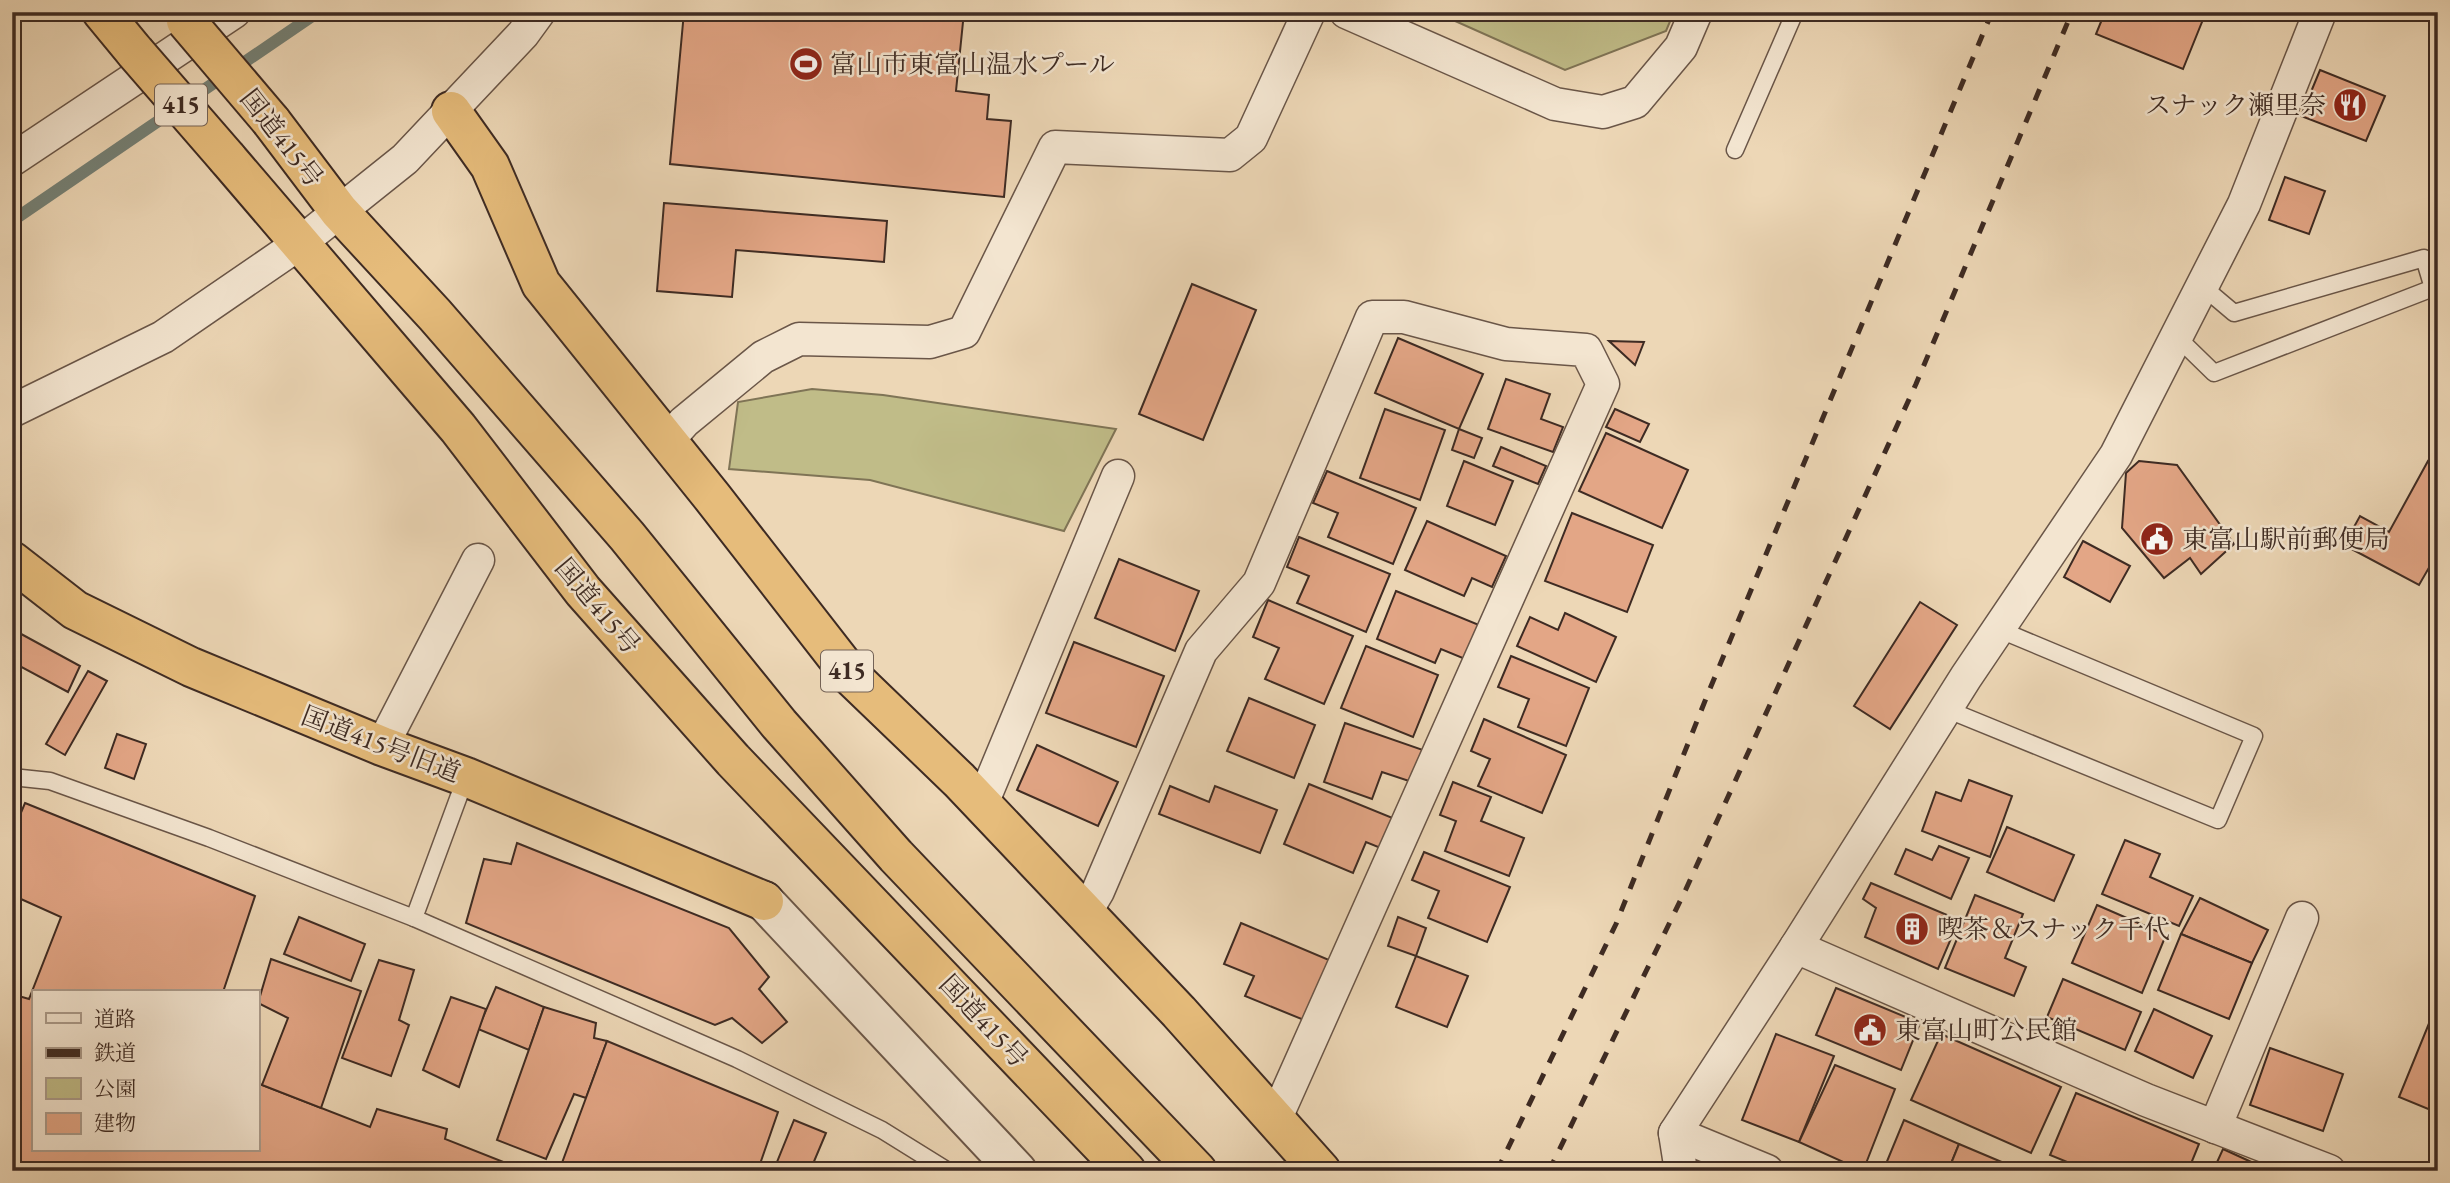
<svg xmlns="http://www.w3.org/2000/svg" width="2450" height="1183" viewBox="0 0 2450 1183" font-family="'EB Garamond','Noto Serif JP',serif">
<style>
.green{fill:#c0bc88;stroke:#7f7456;stroke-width:2}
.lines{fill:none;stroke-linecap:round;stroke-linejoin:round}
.stream{stroke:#758176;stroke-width:12}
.building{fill:#e3a686;stroke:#3e2b23;stroke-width:2}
.service-casing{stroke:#6a5648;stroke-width:19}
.minor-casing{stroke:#6a5648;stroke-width:35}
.tertiary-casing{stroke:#6a5648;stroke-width:42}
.trunk-casing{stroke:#3e2b23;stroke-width:42}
.service{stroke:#f3e5d0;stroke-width:16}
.minor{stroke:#f3e5d0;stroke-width:32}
.tertiary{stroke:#f3e5d0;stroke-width:38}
.trunk{stroke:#e6bc7b;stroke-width:38}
.rail{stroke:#3e2b23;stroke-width:5;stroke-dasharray:12 12;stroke-linecap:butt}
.trunk-bridge-casing{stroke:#3e2b23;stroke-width:42;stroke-linecap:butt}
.trunk-bridge{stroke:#e6bc7b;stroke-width:38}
.labels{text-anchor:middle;stroke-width:5;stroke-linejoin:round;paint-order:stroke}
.shield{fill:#f3e5d0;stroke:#746357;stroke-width:2}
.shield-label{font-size:24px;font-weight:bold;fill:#3e2b23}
.poi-label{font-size:26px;fill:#3e2b23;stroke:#f3e5d0;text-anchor:start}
.street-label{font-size:26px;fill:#3e2b23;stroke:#f3e5d0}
</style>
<rect width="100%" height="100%" fill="#edd7b6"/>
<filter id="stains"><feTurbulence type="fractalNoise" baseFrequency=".00286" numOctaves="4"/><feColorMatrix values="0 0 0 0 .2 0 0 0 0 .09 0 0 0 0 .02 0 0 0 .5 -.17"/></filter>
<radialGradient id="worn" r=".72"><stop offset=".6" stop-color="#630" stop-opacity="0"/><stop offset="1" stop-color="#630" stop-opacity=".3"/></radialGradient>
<g class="green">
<polygon points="1435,12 1674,12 1666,31 1565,70"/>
<polygon points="812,389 883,395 1116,429 1064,531 870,480 729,469 738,402"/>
</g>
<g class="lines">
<polyline class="stream" points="12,221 318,12"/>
</g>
<g class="building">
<polygon points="684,12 964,12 956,91 989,95 987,119 1011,121 1004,197 670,164"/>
<polygon points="2105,12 2206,12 2183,69 2096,34"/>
<polygon points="2320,70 2385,96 2366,141 2301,116"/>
<polygon points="2285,177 2325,191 2309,234 2269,220"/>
<polygon points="664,203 887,221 884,262 736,250 732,297 657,291"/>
<polygon points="1192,284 1256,310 1203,440 1139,414"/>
<polygon points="1398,338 1483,374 1459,429 1375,393"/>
<polygon points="1609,341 1644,342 1635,365"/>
<polygon points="1506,379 1550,394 1541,419 1563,427 1553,452 1488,429"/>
<polygon points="1385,409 1445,430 1420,500 1360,478"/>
<polygon points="1615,409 1649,424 1640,442 1606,427"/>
<polygon points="1459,429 1482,438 1474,458 1452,450"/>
<polygon points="1606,433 1688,470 1662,528 1579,491"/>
<polygon points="1501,447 1546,466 1538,484 1493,466"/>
<polygon points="1464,461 1513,481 1495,525 1447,506"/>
<polygon points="2139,461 2177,465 2234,544 2201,574 2190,558 2164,578 2122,528 2126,473"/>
<polygon points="2428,461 2438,467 2438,552 2419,585 2344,545 2360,516 2389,532"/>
<polygon points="1327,471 1416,508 1393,564 1328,537 1338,513 1313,503"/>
<polygon points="1572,513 1653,545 1627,612 1545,581"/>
<polygon points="1427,521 1506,556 1492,587 1472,578 1464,596 1405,570"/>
<polygon points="1299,537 1390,574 1366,632 1297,603 1309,576 1287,567"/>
<polygon points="2083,541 2130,566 2110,602 2064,577"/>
<polygon points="1119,559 1199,591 1175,651 1095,618"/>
<polygon points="1396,591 1479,625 1465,659 1441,649 1435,663 1377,639"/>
<polygon points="1268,600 1353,636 1324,704 1265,679 1279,648 1253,637"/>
<polygon points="1920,602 1957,625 1890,729 1854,706"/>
<polygon points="1565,613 1616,637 1596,682 1517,646 1530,617 1558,630"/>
<polygon points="12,629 80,666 68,692 12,662"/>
<polygon points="1074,642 1164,676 1136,747 1046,713"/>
<polygon points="1366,646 1438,675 1413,737 1341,708"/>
<polygon points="1511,656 1589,688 1566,746 1518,727 1529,699 1498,687"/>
<polygon points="88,671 107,681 65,755 46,744"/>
<polygon points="1249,698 1315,725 1294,778 1227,751"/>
<polygon points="1484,719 1566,755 1542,813 1478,786 1490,759 1471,751"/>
<polygon points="1345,723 1423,750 1412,782 1382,772 1372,799 1324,782"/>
<polygon points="117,734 146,744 134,779 105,768"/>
<polygon points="1037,745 1118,782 1098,826 1017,790"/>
<polygon points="1969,780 2012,796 1990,857 1922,831 1936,792 1961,801"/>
<polygon points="1453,782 1491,797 1481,821 1524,838 1509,876 1445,851 1456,821 1440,815"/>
<polygon points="1309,784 1395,819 1383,849 1366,842 1353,873 1284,844"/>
<polygon points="1170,786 1209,802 1215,786 1277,810 1260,853 1159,814"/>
<polygon points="25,803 255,896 223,992 33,992 33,1150 257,1150 257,1083 370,1127 377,1109 447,1129 445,1139 526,1171 12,1171 12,994 29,999 61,917 12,895 12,834"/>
<polygon points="2007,827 2074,855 2054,901 1987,872"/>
<polygon points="2125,840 2160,854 2150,877 2193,896 2179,926 2102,894"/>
<polygon points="517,843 729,928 769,977 759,989 787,1022 762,1043 732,1018 715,1025 466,923 484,859 511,864"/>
<polygon points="1939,846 1969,858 1951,899 1895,874 1906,849 1932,860"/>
<polygon points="1424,852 1510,887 1487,942 1428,918 1439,891 1412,880"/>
<polygon points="1871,883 1959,920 1938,969 1865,937 1876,908 1863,899"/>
<polygon points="1975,895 2023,914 2005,958 2026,967 2014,996 1945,968"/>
<polygon points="2200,898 2268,930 2252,963 2181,934"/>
<polygon points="2097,905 2166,935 2142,993 2072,963"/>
<polygon points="299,917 365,944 351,981 284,954"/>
<polygon points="1398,917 1426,928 1416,956 1388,946"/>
<polygon points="1241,923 1329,960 1304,1020 1245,996 1254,976 1224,964"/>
<polygon points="2181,934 2252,963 2229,1019 2158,990"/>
<polygon points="1416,956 1468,976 1447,1027 1396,1007"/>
<polygon points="271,959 361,991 321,1108 262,1085 288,1018 258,1003"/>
<polygon points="379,960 414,970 399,1020 409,1025 391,1076 342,1058"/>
<polygon points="2063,979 2141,1012 2125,1050 2047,1017"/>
<polygon points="496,987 544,1007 529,1050 478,1029"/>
<polygon points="1836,988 1920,1023 1901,1070 1816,1035"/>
<polygon points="451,997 486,1009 459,1087 423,1070"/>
<polygon points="544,1007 596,1023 594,1038 607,1041 586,1098 574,1094 546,1159 497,1140"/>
<polygon points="2154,1009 2212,1036 2193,1078 2135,1051"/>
<polygon points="2432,1016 2438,1018 2438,1113 2399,1097"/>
<polygon points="1776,1034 1834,1056 1799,1142 1742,1120"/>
<polygon points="1941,1034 2061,1087 2031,1153 1911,1100"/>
<polygon points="607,1041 778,1112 760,1164 774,1171 559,1171"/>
<polygon points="2270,1048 2343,1074 2323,1131 2250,1105"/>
<polygon points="1835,1065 1895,1089 1863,1171 1799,1142"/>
<polygon points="2076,1093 2199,1144 2188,1171 2089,1171 2050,1155"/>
<polygon points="794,1120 826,1133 810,1171 785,1171 775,1167"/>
<polygon points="1904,1120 1959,1144 1948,1171 1883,1171"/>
<polygon points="1959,1144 2023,1171 1948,1171"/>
<polygon points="2223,1149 2271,1171 2213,1171"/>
</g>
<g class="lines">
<g class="service-casing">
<g id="service">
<polyline points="1735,150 1795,12"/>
<polyline points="2176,336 2214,373 2433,288 2424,258 2234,313 2202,286"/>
<polyline points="1946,709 2218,820 2254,736 1998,629"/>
<polyline points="12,777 50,781 209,838 414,918"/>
<polyline points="466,777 414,918 737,1059 882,1130 948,1171"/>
</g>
</g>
<g class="minor-casing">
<g id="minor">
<polyline points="1346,12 1555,104 1603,112 1635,102 1681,47 1696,12"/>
<polyline points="12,160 234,12"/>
<polyline points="12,411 163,337 300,243 405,159 523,34 539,12"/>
<polyline points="667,441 684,422 763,357 799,339 930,342 964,332 1055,147 1230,155 1251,138 1309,12"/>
<polyline points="382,746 478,560"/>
<polyline points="981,806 1118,476"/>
<polyline points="1085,913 1098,891 1201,651 1259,583 1372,317 1404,317 1506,344 1586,350 1603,384 1275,1120"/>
<polyline points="1796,947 2146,1100 2329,1171"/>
<polyline points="2215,1127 2302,918"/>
<polyline points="1675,1133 1767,1171"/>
<polyline points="1681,1171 1675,1133 1796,947 1966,677 2116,455 2244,204 2320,12"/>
</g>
</g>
<g class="tertiary-casing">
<polyline id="tertiary" points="764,901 1017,1171"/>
</g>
<g class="trunk-casing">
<g id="trunk">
<polyline points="102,12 135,52"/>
<polyline points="451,111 490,166 541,284 713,498 853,678 959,780 1179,1012 1321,1171"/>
<polyline points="271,121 339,211 435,315 627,536 779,724 896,856 1197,1171"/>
<polyline points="227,158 458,428 583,591 733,760 1126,1171"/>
<polyline points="12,561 75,610 191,667 382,746 466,777 764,901"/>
</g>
</g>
<use href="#service" class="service"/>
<use href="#minor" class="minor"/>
<use href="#tertiary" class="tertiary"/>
<use href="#trunk" class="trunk"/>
<g class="rail">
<polyline points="1497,1171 1616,924 1709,691 1992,12"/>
<polyline points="1549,1171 1686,889 1916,384 2072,12"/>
</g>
<g class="trunk-bridge-casing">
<g id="trunk-bridge">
<polyline points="186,21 271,121"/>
<polyline points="135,52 227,158"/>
</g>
</g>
<use href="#trunk-bridge" class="trunk-bridge"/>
</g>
<defs>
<g id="stadium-disc" transform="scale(1.75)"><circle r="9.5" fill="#8f2418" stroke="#f3e5d0"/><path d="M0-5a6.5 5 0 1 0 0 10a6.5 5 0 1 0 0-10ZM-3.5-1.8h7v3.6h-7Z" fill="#fff"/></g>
<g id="restaurant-disc" transform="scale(1.75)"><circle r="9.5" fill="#8f2418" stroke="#f3e5d0"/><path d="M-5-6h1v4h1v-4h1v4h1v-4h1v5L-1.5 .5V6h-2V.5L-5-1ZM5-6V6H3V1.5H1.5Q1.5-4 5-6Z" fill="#fff"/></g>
<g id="civic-disc" transform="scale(1.75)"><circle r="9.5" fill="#8f2418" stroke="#f3e5d0"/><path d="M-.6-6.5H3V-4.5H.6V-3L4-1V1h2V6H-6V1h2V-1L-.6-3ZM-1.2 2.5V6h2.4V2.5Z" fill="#fff"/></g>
<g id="building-disc" transform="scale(1.75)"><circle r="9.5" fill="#8f2418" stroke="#f3e5d0"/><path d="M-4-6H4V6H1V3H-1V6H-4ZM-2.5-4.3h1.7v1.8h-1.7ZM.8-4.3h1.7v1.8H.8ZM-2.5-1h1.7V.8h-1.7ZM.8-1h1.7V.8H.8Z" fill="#fff"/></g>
</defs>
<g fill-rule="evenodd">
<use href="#stadium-disc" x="806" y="64"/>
<use href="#restaurant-disc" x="2350" y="105"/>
<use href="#civic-disc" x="2157" y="539"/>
<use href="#building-disc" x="1912" y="929"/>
<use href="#civic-disc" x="1870" y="1030"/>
</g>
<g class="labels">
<g class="shield">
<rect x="155" y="84.5" width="52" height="41" rx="5"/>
<rect x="821" y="650.5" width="52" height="41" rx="5"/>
</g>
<g class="shield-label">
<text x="181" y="113">415</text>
<text x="847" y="679">415</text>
</g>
<g class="poi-label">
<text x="830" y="73">富山市東富山温水プール</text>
<text x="2326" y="114" text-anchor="end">スナック瀬里奈</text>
<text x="2182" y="548">東富山駅前郵便局</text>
<text x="1937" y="938">喫茶＆スナック千代</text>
<text x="1895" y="1039">東富山町公民館</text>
</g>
<g class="street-label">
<text transform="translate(282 138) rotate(52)" y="9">国道415号</text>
<text transform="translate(598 606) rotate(50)" y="9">国道415号</text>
<text transform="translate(381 744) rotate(21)" y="9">国道415号旧道</text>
<text transform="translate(984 1021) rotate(47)" y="9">国道415号</text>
</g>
</g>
<rect width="2450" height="1183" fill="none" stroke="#edd7b6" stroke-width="42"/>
<rect x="14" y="14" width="2422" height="1155" fill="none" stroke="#3e2b23" stroke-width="3.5"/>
<rect x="21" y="21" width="2408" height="1141" fill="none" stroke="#3e2b23" stroke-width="2"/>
<rect x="32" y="990" width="228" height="161" fill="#f3e5d0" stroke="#ab9b8b" stroke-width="2"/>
<rect x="46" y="1013" width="35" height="10" fill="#f3e5d0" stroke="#ab9b8b" stroke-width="2"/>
<text x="94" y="1026" font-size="21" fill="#3e2b23">道路</text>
<rect x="46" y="1048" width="35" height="10" fill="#3e2b23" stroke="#ab9b8b" stroke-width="2"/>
<text x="94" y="1060" font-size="21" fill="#3e2b23">鉄道</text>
<rect x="46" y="1078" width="35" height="21" fill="#c0bc88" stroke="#ab9b8b" stroke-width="2"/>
<text x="94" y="1096" font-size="21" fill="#3e2b23">公園</text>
<rect x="46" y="1113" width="35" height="21" fill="#e3a686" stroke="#ab9b8b" stroke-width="2"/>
<text x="94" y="1130" font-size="21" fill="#3e2b23">建物</text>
<rect width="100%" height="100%" filter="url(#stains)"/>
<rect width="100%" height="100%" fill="url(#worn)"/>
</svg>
